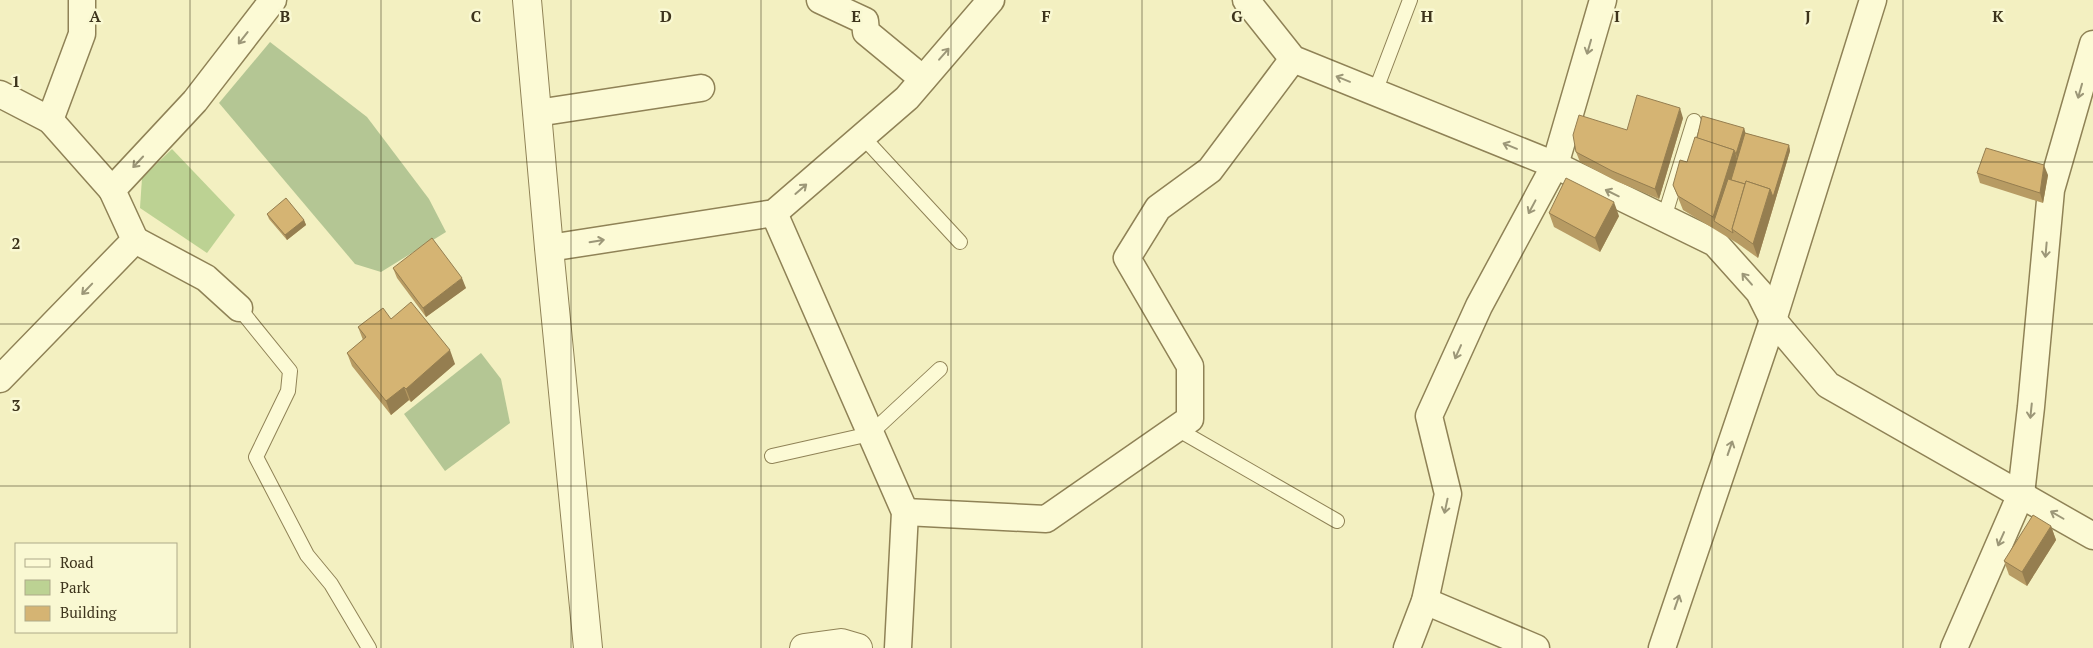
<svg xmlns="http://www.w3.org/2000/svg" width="2093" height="648" viewBox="0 0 2093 648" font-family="'PT Serif',serif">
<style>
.green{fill:#bcd293}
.cemetery{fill:#b4c694}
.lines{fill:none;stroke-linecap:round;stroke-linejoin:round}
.service-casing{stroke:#8f8256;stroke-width:16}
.minor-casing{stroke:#8f8256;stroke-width:29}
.tertiary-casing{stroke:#8f8256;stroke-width:30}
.service{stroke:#fcfad5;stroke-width:14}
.minor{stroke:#fcfad5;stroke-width:26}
.tertiary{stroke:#fcfad5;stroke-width:28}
.wall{fill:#b79b63}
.shaded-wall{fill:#957e50}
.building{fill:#d5b473;stroke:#957e50}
.oneway{stroke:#9c9778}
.grid{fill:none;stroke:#3d341c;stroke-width:1;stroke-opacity:0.55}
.grid-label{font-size:16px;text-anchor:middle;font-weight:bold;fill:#3d341c;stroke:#f9f8d2;stroke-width:5;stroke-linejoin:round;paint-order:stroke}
</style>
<rect width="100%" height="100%" fill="#f3f0c1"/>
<polygon class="green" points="172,149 235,215 207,253 140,208 142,178"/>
<g class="cemetery">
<polygon points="270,42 367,117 429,199 446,232 381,272 355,264 219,103"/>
<polygon points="481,353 501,379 510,423 445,471 404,414"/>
</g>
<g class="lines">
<g class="service-casing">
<g id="service">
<polyline points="1375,92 1410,0"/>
<polyline points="862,136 960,242"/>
<polyline points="1664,218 1694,121"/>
<polyline points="239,308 290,371 288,391 256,457 307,555 331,584 369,648"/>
<polyline points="1177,429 1337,521"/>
<polyline points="772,456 870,434 940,369"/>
</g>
</g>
<g class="minor-casing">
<g id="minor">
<polyline points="820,0 865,21 866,32 923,79"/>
<polyline points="1246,0 1293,59 1555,165 1715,243 1759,292 1773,320 1828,385 2093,536"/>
<polyline points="0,94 50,120 112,190"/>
<polyline points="537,113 701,88"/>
<polyline points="50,120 82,34 82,0"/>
<polyline points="774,213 905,512 898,648"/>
<polyline points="135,240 206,278 239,308"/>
<polyline points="549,248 774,213 907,98 991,0"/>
<polyline points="0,379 135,240 112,190 195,101 273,0"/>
<polyline points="905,512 1046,519 1190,419 1190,366 1127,258 1158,208 1210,170 1293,59"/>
<polyline points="1425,601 1536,648"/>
<polyline points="1407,648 1425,601 1448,494 1429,416 1479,306 1555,165 1603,0"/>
<polyline points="1662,648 1773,320 1873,0"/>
<polyline points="1954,648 2021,494 2031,407 2051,190 2093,44"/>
</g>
</g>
<g class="tertiary-casing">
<g id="tertiary">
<polyline points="527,0 549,248 588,648"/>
<polyline points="804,648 841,643 858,648"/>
</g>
</g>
<use href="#service" class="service"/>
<use href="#minor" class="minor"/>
<use href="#tertiary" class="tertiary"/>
</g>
<g class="wall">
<polygon points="1683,118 1659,199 1616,181 1580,162 1576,152 1627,130"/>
<polygon points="1744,128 1745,133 1789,145 1790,151 1758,258 1737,243 1683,210 1673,185 1687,162 1697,138"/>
<polygon points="1977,173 2048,175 2043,203 1980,183"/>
<polygon points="1549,213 1619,216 1600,252 1554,227"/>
<polygon points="267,214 304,220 306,225 287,240 269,219"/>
<polygon points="393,268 466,288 426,317 397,278"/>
<polygon points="391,319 455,364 411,402 409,400 391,415 352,366 347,353 363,340 358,327"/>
<polygon points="2051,526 2056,540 2027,586 2009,575 2004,561"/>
</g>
<g class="shaded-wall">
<polygon points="1680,108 1683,118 1659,199 1655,189"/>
<polygon points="1744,128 1747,138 1739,164 1736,154"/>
<polygon points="1789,145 1790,151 1758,258 1753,244 1770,189"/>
<polygon points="1734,150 1739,164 1714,221 1713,217"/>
<polygon points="2044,165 2048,175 2043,203 2040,193"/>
<polygon points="1614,202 1619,216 1600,252 1595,238"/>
<polygon points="304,220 306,225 287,240 285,235"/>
<polygon points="462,278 466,288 426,317 423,308"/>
<polygon points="450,350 455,364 411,402 406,389"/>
<polygon points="404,387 409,400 391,415 386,401"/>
<polygon points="2051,526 2056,540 2027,586 2022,572"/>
</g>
<g class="building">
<polygon points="1637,95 1680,108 1655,189 1612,171 1576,152 1573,135 1579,115 1627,130"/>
<polygon points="1702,116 1744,128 1736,154 1734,150 1697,138"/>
<polygon points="1745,133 1789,145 1773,197 1770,189 1746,181 1745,184 1731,180"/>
<polygon points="1695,137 1734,150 1713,217 1678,196 1673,185 1680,160 1687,162"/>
<polygon points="1986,148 2044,165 2040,193 1977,173"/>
<polygon points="1566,178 1614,202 1595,238 1549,213"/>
<polygon points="1728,179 1745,184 1732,229 1733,233 1714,221"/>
<polygon points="1746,181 1770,189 1753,244 1732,229"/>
<polygon points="286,198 304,220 285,235 267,214"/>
<polygon points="432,238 462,278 423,308 393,268"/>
<polygon points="411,302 450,350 406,389 404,387 386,401 347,353 366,337 358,327 383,308 391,319"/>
<polygon points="2033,515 2051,526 2022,572 2004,561"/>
</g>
<defs><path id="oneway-shaft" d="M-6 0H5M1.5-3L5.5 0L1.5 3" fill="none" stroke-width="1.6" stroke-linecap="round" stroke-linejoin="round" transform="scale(1.25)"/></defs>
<g class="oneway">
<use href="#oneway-shaft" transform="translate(243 38) rotate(128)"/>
<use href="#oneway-shaft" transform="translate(1589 47) rotate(106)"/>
<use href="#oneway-shaft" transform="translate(944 54) rotate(-49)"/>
<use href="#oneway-shaft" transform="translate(1343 79) rotate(-158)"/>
<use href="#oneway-shaft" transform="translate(2080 91) rotate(106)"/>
<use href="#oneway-shaft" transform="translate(1510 146) rotate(-158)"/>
<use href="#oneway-shaft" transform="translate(138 162) rotate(133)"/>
<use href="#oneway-shaft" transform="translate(801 189) rotate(-41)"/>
<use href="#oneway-shaft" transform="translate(1612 193) rotate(-154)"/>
<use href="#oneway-shaft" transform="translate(1532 207) rotate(118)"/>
<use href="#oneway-shaft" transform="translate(597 241) rotate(-9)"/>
<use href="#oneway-shaft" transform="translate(2046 250) rotate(95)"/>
<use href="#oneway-shaft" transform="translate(1747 279) rotate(-131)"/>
<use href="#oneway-shaft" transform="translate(87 289) rotate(134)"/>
<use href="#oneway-shaft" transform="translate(1458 352) rotate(114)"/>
<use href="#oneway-shaft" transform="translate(2031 411) rotate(96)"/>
<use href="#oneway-shaft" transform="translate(1730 448) rotate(-71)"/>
<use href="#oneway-shaft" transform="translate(1446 506) rotate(102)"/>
<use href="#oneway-shaft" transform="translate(2057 515) rotate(-150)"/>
<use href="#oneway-shaft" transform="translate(2001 539) rotate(114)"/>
<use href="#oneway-shaft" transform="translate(1677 602) rotate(-71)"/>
</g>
<path class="grid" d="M190,0V648M381,0V648M571,0V648M761,0V648M951,0V648M1142,0V648M1332,0V648M1522,0V648M1712,0V648M1903,0V648M0,162H2093M0,324H2093M0,486H2093"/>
<g class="grid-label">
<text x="95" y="22">A</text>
<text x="285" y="22">B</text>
<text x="476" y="22">C</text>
<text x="666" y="22">D</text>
<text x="856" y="22">E</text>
<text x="1046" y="22">F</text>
<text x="1237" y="22">G</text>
<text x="1427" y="22">H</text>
<text x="1617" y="22">I</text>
<text x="1808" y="22">J</text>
<text x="1998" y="22">K</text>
<text x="16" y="87">1</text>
<text x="16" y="249">2</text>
<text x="16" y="411">3</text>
</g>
<rect x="15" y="543" width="162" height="90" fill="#f9f8d2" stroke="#aeaa89"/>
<rect x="25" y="559" width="25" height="8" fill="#fcfad5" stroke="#aeaa89"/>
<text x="60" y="568" font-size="15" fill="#3d341c">Road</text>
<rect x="25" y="580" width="25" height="15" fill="#bcd293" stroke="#aeaa89"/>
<text x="60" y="593" font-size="15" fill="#3d341c">Park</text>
<rect x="25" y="606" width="25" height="15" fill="#d5b473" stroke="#aeaa89"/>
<text x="60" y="618" font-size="15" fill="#3d341c">Building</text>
</svg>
